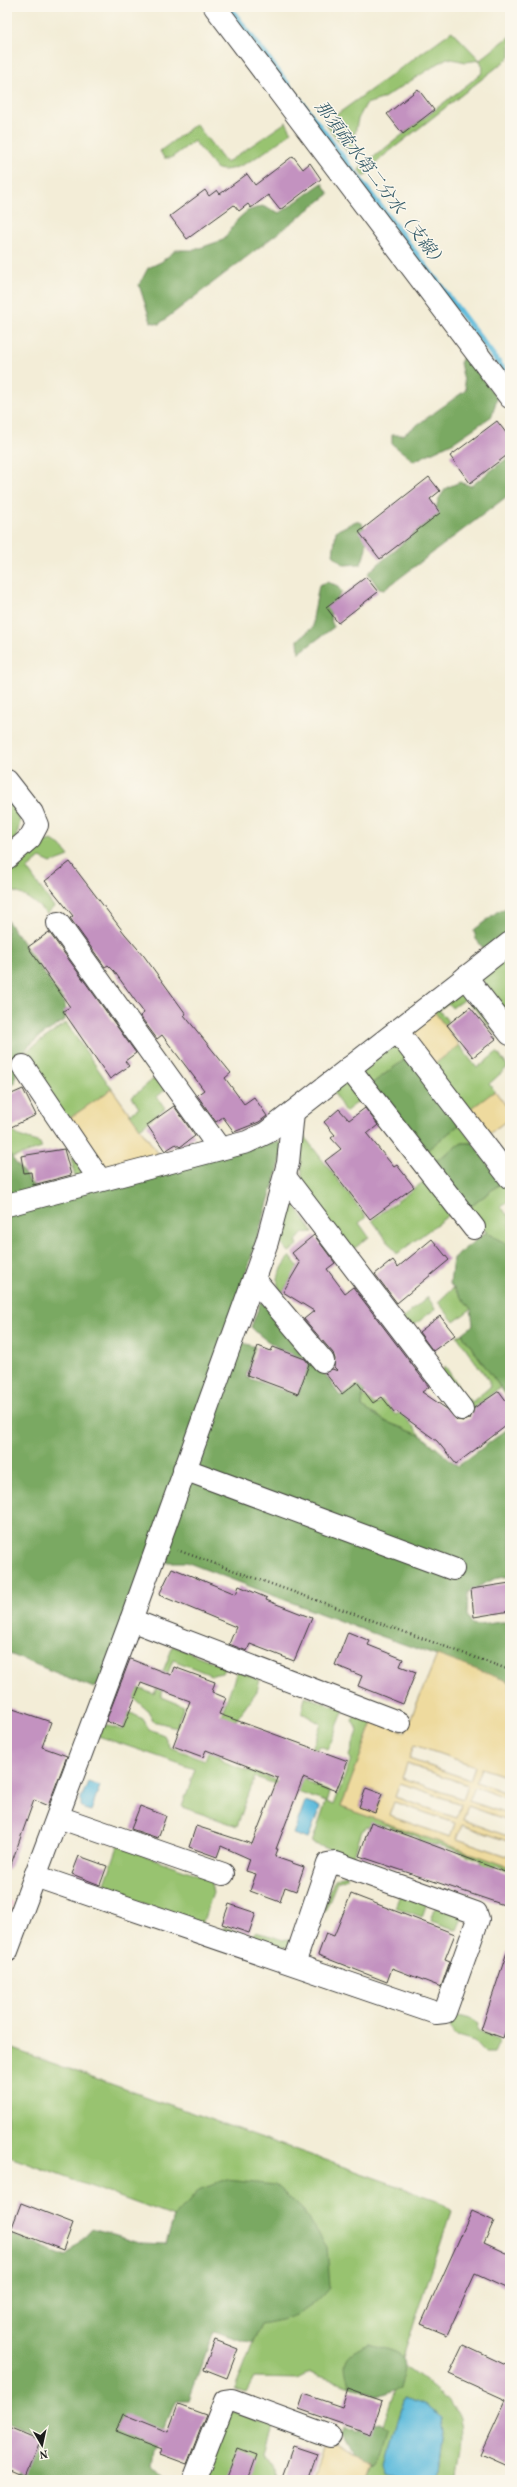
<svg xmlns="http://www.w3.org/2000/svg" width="517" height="2487" viewBox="0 0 517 2487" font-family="Vollkorn,'Noto Serif JP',serif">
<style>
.built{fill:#f5cfda}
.green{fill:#98c370;stroke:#5a7046}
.forest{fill:#7aa962;stroke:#4b623f}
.sand{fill:#eeda9e;stroke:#857b5d;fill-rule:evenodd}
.water{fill:#5ebbdc;stroke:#3d6c7c}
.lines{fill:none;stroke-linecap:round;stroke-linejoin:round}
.stream{stroke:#5ebbdc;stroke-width:6}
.building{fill:#c392c0}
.minor-casing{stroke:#3c3b38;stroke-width:24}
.path{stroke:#3c3b38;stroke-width:2.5;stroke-dasharray:1 3;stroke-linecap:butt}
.minor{stroke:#fff;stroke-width:22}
.labels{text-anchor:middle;stroke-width:3;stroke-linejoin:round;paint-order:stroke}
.water-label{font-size:17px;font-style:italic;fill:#365c69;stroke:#fbf7ec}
</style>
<rect width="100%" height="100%" fill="#fbf7ec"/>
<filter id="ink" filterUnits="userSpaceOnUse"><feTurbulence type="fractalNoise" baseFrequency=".025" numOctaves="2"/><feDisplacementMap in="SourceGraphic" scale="8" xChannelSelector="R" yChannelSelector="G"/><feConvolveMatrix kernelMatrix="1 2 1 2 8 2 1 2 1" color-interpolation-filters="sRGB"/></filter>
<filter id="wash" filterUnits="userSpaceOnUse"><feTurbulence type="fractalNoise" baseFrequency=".012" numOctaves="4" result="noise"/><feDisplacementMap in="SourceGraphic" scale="16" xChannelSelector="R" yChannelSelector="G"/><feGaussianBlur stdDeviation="0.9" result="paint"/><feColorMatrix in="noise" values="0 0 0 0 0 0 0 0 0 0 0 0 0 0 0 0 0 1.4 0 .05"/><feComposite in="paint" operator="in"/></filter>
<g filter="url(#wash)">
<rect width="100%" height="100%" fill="#f3edd7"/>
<polygon class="built" points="7,1901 14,1903 7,1923"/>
<g class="green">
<polygon points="452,31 480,60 510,36 510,57 381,158 364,177 359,170 362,166 481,74 483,68 480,60 466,62 447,58 382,99 366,104 358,119 350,156 325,123"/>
<path d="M286,122L291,131L288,135C273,146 233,178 216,168L194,141L171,158H164L160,151L196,124L226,163Z"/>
<polygon points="7,804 14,806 20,821 16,839 11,840 7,834"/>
<path d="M52,840L61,846L69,856L51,863L40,858L27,869L54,907L47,914C34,902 24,893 7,890V872L44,842Z"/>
<polygon points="510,951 510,1021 479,975"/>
<polygon points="467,990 498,1037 466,998 452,1008 448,1003 439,1010 448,1021 444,1025 433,1010"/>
<polygon points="66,1023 112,1089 67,1120 21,1055"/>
<polygon points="393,1043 408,1057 370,1085 362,1073 364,1064"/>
<polygon points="459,1045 477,1068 497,1052 508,1067 489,1084 495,1091 468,1111 432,1066"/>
<polygon points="348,1076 366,1096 345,1112 332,1089"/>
<polygon points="161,1079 167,1088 157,1097 165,1108 140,1128 130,1114 139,1108 132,1097 152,1080"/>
<polygon points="459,1125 473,1143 462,1143 434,1162 426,1151"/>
<polygon points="11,1130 19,1136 40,1143 42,1148 12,1158 7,1151 7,1132"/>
<path d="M304,1136L366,1217L359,1223L369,1237L351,1251L300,1188C306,1172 295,1148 304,1136Z"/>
<polygon points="70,1153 88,1177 75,1177"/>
<polygon points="427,1179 453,1212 397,1254 372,1220"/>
<polygon points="501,1183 510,1194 510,1200 501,1206 507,1215 510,1214 510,1246 486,1232 465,1207 469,1208"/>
<polygon points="293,1202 313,1232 303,1233 296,1241 298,1245 289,1252 279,1241 290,1203"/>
<path d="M290,1256L317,1291L292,1277L283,1292C270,1283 284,1265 290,1256Z"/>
<polygon points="453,1288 471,1309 454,1322 438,1302"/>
<polygon points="428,1297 435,1309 413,1326 416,1331 402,1319"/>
<polygon points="462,1334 500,1387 469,1412 442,1372 445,1366 464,1395 472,1402 490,1387 489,1381 457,1336"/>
<polygon points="363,1395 374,1405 382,1400 396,1415 400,1412 422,1436 387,1422 362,1407"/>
<polygon points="173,1646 226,1667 223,1673 211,1675 173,1660 162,1689 162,1697 184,1706 176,1727 153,1721 147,1710 128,1693 121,1698 115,1694 120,1681 154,1694"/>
<path d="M237,1671L260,1680L257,1691L231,1727L220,1757L222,1761L298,1788L321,1724L302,1713L305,1696L344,1710L328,1749L319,1746L305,1779L309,1783L330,1792L327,1802L334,1805L351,1759L349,1756L358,1731L352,1721L355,1715L373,1722L341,1807L510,1867V1871L497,1866L489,1872L481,1868L480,1860C461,1853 436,1839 417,1847L420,1838L385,1825L381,1830L367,1827L362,1831L353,1858L312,1843L326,1802L255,1777L237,1826L182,1807L195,1769L98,1736L103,1724L122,1730L129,1712L143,1719L149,1729L164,1735L170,1747L205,1760Z"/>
<polygon points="118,1846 210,1879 213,1893 202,1924 103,1889"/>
<polygon points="347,1874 347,1878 337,1882 325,1911 323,1910 334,1880"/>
<polygon points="401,1893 427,1903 422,1917 395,1907"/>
<polygon points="436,1906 463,1916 457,1930 431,1921"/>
<polygon points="224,1927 251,1936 256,1931 283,1940 286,1939 291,1940 289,1946 281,1949 223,1930"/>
<polygon points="457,2016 471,2019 478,2024 477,2030 500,2040 494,2053 485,2053 474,2041 454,2035 450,2027"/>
<polygon points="7,2047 437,2200 451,2211 403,2357 369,2344 348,2380 350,2386 310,2373 298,2379 254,2378 246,2393 235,2389 260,2325 166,2244 174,2217 7,2156"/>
<path d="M403,2365C416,2373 457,2405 460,2419C465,2438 459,2461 457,2480H438L444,2430L405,2398L386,2461L388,2471L412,2480H365Z"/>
<polygon points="232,2411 273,2426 265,2452 273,2464 274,2480 201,2480"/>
</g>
<g class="forest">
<polygon points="322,183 329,194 159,324 151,322 139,285 148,268 161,262 176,250 194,250 223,240 238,219 247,211 262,206 280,213"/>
<polygon points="463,357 468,360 497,398 492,416 454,442 414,461 392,444 392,435 403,435 466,390 460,363"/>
<polygon points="510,456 510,494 384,590 379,589 368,573 435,515 438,500 446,488 460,482 471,486"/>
<path d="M356,521L362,523C369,538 367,549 361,564L344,565L333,555L336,531Z"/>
<path d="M327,582L336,585L342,592C333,605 326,612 334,627L299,653L298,640L313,627V618L319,585Z"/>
<polygon points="510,907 510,933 486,952 476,939 474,930 498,911"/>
<path d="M7,920L65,1003V1020C38,1039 16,1046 15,1083L7,1090Z"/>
<polygon points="408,1057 459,1125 426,1151 370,1085"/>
<path d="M263,1142H280L284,1150L227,1337L255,1347L246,1377L298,1396L305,1368C289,1351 266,1344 251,1327L261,1301L319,1365L340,1396L367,1380L372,1384L363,1395L362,1407L387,1422L422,1436L458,1466L510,1427V1576L494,1579L468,1592L467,1615L472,1624C484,1627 494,1621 507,1622L510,1626V1682L358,1628L186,1562H166L144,1568L101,1683L94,1688L7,1653V1151L34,1187Z"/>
<polygon points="462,1143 473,1143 501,1183 469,1208 434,1162"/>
<polygon points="486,1232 510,1246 510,1401 462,1334 473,1325 471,1309 450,1284 453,1258"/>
<path d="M227,2180L275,2185L302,2209L327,2247L330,2287C309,2312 293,2319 261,2324L252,2344L214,2331L189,2400H176L154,2453L152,2467L165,2480H17L36,2435L7,2423V2233L66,2256L92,2228L142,2243L166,2244L174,2217L198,2190Z"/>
<path d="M369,2344C402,2354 412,2351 400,2388L377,2396L350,2386C340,2360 345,2354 369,2344Z"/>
<path d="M380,2423L389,2430L383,2450L375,2462C357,2459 348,2451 341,2435L345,2428L356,2432L368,2425Z"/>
</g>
<g class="sand">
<polygon points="433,1010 459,1045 432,1066 408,1032"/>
<polygon points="112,1089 160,1156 103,1170 67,1120"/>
<polygon points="495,1091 510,1111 510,1118 486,1136 468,1111"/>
<path d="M437,1655L510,1682V1778L481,1768L476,1782L510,1794V1800L475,1787L469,1801L510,1815V1821L468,1806L463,1820L510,1837V1842L462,1825L457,1839L510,1857V1867L341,1807L374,1720L405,1732ZM414,1745L475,1766L470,1780L409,1759ZM407,1764L468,1785L463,1799L402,1778ZM400,1783L461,1804L457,1818L395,1797ZM366,1788L382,1794L375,1813L359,1807ZM394,1802L455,1823L450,1837L389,1816Z"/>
<polygon points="324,2443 371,2460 364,2480 311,2480"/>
</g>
<g class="water">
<polygon points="88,1782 100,1786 91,1811 81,1808 81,1799"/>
<polygon points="305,1802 320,1807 308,1839 293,1834"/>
<polygon points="405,2398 424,2405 442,2418 444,2430 438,2480 412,2480 388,2471 386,2461"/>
</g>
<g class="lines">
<polyline class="stream" points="229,7 510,378"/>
</g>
<g id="blocks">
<g class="building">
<polygon points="418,89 434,110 403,134 387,114"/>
<polygon points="293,156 303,169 310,163 321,179 280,210 268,195 251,208 248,204 239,211 234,205 187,239 170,216 205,190 209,196 217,190 220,194 247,174 255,185"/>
<polygon points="497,421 510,438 510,453 470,483 450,456"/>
<polygon points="429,477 440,491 430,499 440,513 380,559 359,532"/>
<polygon points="366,577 378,592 338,623 326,607"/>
<polygon points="70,862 125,934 144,956 186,1014 184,1015 231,1073 225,1078 244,1104 254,1097 267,1116 259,1122 234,1132 223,1117 216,1122 197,1095 204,1090 162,1035 157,1039 140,1016 144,1013 114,971 108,965 105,967 70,918 73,916 45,881"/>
<polygon points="49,932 136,1053 125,1061 129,1066 110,1079 63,1011 70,1007 28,947"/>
<polygon points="470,1007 496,1039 473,1057 447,1025"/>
<polygon points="23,1089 36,1115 7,1129 7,1096"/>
<polygon points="174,1106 195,1136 180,1147 176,1144 165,1151 147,1125"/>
<polygon points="365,1108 378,1125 367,1134 394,1167 397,1165 414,1187 370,1219 325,1161 341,1149 331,1138 335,1135 324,1122 339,1109 349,1120"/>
<polygon points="64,1149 71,1175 33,1185 31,1172 24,1173 21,1156"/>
<polygon points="314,1235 335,1263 327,1269 345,1293 353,1287 429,1387 422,1392 447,1409 457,1420 463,1421 470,1419 474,1408 499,1391 510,1406 510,1423 456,1464 437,1441 396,1411 394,1412 382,1397 373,1403 357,1382 342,1394 325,1373 332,1369 338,1371 334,1367 335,1359 333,1353 304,1319 314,1311 283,1292 300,1263 292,1253"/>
<polygon points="432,1239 449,1260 397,1303 375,1274 393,1260 398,1267"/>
<polygon points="440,1316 455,1335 433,1351 419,1332"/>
<polygon points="258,1346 271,1351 273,1347 305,1359 309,1364 298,1394 247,1375"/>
<polygon points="172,1568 236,1594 239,1586 267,1598 266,1600 312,1618 294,1661 250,1644 247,1651 229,1644 236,1627 159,1595"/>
<polygon points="510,1583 510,1611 474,1617 471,1589"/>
<polygon points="348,1632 370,1641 368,1645 403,1659 400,1666 416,1672 403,1704 358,1686 362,1676 335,1665"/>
<polygon points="130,1659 171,1675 174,1667 215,1682 212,1692 226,1698 219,1714 348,1761 336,1791 303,1778 276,1849 278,1849 275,1857 304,1867 296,1891 285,1887 280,1902 250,1891 256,1874 246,1871 250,1859 221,1846 217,1857 189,1847 196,1826 252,1844 278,1778 206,1750 203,1757 173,1746 190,1701 141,1683 123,1728 106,1721"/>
<polygon points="7,1707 51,1722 42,1747 67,1756 48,1806 34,1800 9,1870 7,1870"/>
<polygon points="366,1788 382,1794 375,1813 359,1807"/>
<polygon points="140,1806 166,1816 158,1838 131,1829"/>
<polygon points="371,1822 510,1874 510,1907 359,1856"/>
<polygon points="79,1856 107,1866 100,1885 72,1874"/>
<polygon points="351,1894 455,1934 445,1959 450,1961 441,1987 392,1968 387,1982 318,1955 326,1933 334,1936"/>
<polygon points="229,1904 256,1913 249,1933 222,1924"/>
<polygon points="507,1952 510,1952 510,2018 503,2038 481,2030"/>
<polygon points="21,2203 73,2223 63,2250 11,2230"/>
<polygon points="472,2211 494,2221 484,2243 510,2255 510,2290 475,2274 447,2335 421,2324"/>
<polygon points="215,2340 238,2349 227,2378 204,2369"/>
<polygon points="463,2345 510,2367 510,2467 481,2454 506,2400 449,2374"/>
<polygon points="348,2389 382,2401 371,2434 299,2409 304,2394 342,2407"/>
<polygon points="178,2405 206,2415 187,2464 160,2454 162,2449 116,2431 123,2414 168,2432"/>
<polygon points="7,2426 41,2440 26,2476 7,2468"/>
<polygon points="293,2446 317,2454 308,2480 281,2480"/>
<polygon points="238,2448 257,2455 248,2480 226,2480"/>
</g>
</g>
</g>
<g filter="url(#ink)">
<use href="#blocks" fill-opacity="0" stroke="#3c3b38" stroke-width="1"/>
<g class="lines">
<g class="minor-casing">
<g id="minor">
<polyline points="215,7 510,397"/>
<polyline points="7,781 32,813 37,825 30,838 7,858"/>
<polyline points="58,923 220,1149"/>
<polyline points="466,977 510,1034"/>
<polyline points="397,1031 510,1178"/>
<polyline points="23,1066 100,1180"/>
<polyline points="349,1068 474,1228"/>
<polyline points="285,1177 462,1409"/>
<polyline points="7,1205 247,1142 266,1133 510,943"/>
<polyline points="254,1279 323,1361"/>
<polyline points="184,1469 453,1569"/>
<polyline points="131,1620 400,1723"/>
<polyline points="58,1817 223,1874"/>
<polyline points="35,1876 436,2013 445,2012 478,1919 476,1913 336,1863 328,1864 294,1964"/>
<polyline points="7,1951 131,1620 267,1242 288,1163 293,1112"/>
<polyline points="194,2480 225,2401 232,2400 330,2436"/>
</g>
</g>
<polyline class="path" points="177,1550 510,1670"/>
<use href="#minor" class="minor"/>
</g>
</g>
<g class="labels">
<g class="water-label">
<text transform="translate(381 184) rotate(53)" y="6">那須疏水第二分水（支線）</text>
</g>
</g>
<rect width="517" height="2487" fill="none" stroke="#fbf7ec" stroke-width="24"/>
<g transform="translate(42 2445) rotate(171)" stroke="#fbf7ec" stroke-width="3" paint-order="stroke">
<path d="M0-3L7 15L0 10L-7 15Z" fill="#1c1c1c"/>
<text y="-6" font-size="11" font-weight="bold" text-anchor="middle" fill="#1c1c1c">N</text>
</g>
</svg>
